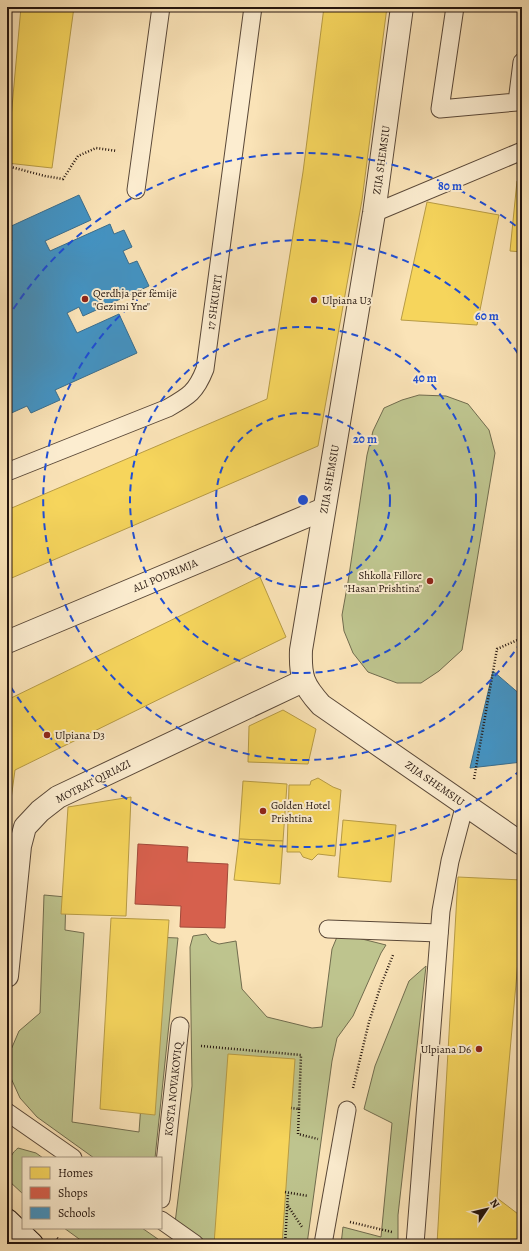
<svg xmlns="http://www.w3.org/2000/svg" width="529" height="1251" viewBox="0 0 529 1251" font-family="Alegreya,serif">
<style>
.green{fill:#bec48e;stroke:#716c4e}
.homes{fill:#f6d55c;stroke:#b79b45}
.shops{fill:#d6604d;stroke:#a14a3a}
.schools{fill:#4393c3;stroke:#3a6d8d}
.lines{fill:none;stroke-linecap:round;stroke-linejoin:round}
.service-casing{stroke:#5a4838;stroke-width:19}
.minor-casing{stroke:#5a4838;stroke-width:24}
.secondary-casing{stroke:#24150e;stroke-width:24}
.path{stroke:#24150e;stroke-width:2.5;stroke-dasharray:1 2;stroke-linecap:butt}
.service{stroke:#fcedd0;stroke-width:17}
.minor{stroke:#fcedd0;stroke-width:22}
.secondary{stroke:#fcedd0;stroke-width:22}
.ring{fill:none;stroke:#1d4ed8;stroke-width:2;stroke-dasharray:7 5}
.poi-dot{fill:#8f2418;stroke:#fcedd0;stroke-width:1.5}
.labels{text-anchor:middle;stroke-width:4;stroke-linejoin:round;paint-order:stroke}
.street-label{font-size:11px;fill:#24150e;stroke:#fcedd0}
.poi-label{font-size:11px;fill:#24150e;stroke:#fcedd0;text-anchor:start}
.centre{fill:#1d4ed8;stroke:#fcedd0;stroke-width:2}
.ring-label{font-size:12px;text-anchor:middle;font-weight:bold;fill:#1d4ed8;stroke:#fcedd0;stroke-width:4;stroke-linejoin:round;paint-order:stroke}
</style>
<rect width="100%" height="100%" fill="#fae3b7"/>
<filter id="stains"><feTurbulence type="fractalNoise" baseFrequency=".005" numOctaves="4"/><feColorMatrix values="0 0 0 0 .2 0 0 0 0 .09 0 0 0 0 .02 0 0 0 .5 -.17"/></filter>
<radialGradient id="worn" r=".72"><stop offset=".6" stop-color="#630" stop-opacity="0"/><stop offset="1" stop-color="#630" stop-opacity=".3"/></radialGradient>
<g class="green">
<polygon points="419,395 446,396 468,404 489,430 495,453 462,650 439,671 421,683 397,683 368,672 353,653 344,631 342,615 348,582 367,455 373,431 384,408 402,400"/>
<polygon points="44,895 66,897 65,930 84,933 72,1122 139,1132 153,937 178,938 155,1158 94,1158 37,1117 20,1098 10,1076 10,1052 19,1031 40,1013"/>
<polygon points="206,934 211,941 219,944 236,941 242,989 267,1017 312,1028 322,1027 332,949 337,937 358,938 386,945 381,953 353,1016 337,1038 332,1061 307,1244 208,1244 175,1223 192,1086 190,947 193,936"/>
<polygon points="426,966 398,1215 398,1244 341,1244 343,1227 381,1237 392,1123 364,1109 375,1066 409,981"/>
<path d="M18,1148L36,1153L43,1158H23V1194L9,1181C7,1168 7,1157 18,1148Z"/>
<polygon points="64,1228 142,1228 165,1244 86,1244"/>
</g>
<g class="homes">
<polygon points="21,7 74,7 52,168 7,163"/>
<polygon points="324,7 387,7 362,200 318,446 7,580 7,510 267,399 303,172"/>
<polygon points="517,181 522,181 522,252 510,251"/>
<polygon points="427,202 499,215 477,325 401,320"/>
<polygon points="260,577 286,637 15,770 7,829 7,700"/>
<polygon points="283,710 316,729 308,764 248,762 249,726"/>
<polygon points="318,778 333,787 341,790 335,856 318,854 312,860 303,857 300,852 287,852 289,785 310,785 311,781"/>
<polygon points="243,781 287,784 283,841 239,839"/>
<polygon points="131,797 126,916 61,914 68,807"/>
<polygon points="343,820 396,825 391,882 338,877"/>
<polygon points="239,839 283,841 280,884 234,880"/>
<polygon points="458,877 522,880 522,916 497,1198 522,1217 522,1244 437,1244"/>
<polygon points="111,918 169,920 155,1115 100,1109"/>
<polygon points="228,1054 295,1059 282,1244 214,1244"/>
</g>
<polygon class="shops" points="138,844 188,847 187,862 228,864 225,928 180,927 181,906 135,904"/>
<g class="schools">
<polygon points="79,195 91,220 45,241 50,251 110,224 114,234 124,230 132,247 123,251 129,264 137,261 149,286 83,316 79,307 67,313 77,333 119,314 137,353 55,390 60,400 31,413 27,406 7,415 7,243 12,241 7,228"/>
<polygon points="493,671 522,696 522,762 470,768"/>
</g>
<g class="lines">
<g class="service-casing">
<g id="service">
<polyline points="455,7 440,109 517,102 522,62"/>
<polyline points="136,190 161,7"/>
<polyline points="374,213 522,151"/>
<path d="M7,472L168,408C189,396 196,392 205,369L253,7"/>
<polyline points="328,929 439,933"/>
<polyline points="7,1112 73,1158"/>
<polyline points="161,1199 180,1026"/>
<polyline points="161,1220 195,1244"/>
<polyline points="323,1244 347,1110"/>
<polyline points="415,1244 441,911 450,861 465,804"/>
</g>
</g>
<g class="minor-casing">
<g id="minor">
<path d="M402,7L374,213L301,650C300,677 303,685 321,705L522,844"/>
<polyline points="7,642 324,509"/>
<polyline points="7,976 20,846 25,827 40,811 58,797 303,681"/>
</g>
</g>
<g class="secondary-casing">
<polyline id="secondary" points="7,1220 32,1244"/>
</g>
<g class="path">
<polyline points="7,166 45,176 63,179 78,156 96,148 117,151"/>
<polyline points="474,779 497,649 522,638"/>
<polyline points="201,1046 301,1055 299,1109 291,1108"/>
<polyline points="353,1088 369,1022 381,985 393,955"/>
<polyline points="299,1109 298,1134 318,1139"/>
<polyline points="285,1192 308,1196"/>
<polyline points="288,1206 302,1227"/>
<polyline points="350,1222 392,1232"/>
<polyline points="57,1238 65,1244"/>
<polyline points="285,1244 288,1193"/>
</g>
<use href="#service" class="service"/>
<use href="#minor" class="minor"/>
<use href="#secondary" class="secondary"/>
</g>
<g class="ring">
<circle cx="303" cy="500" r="87"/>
<circle cx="303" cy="500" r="173"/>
<path d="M521 642A260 260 0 1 1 521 358"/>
<path d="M521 770A347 347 0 0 1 7 681M7 319A347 347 0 0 1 521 230"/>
</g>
<g class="poi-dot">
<circle cx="85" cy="299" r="4"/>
<circle cx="314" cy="300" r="4"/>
<circle cx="430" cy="581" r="4"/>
<circle cx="47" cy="735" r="4"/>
<circle cx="263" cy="811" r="4"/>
<circle cx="479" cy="1049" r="4"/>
</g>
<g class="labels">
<g class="street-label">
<text transform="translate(381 160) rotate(-82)" y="4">ZIJA SHEMSIU</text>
<text transform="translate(214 302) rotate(-82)" y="4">17 SHKURTI</text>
<text transform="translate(329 479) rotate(-80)" y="4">ZIJA SHEMSIU</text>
<text transform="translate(165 575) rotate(-23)" y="4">ALI PODRIMJA</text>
<text transform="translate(93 781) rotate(-27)" y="4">MOTRAT QIRIAZI</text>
<text transform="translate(435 783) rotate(35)" y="4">ZIJA SHEMSIU</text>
<text transform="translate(173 1089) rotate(-84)" y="4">KOSTA NOVAKOVIQ</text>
</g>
<g class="poi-label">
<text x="93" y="297">Qerdhja për fëmijë<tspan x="93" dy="13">"Gezimi Yne"</tspan></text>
<text x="322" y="304">Ulpiana U3</text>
<text x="422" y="579" text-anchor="end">Shkolla Fillore<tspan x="422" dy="13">"Hasan Prishtina"</tspan></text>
<text x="55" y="739">Ulpiana D3</text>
<text x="271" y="809">Golden Hotel<tspan x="271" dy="13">Prishtina</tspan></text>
<text x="471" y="1053" text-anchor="end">Ulpiana D6</text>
</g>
</g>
<circle cx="303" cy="500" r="6" class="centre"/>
<g class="ring-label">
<text x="450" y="190">80 m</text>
<text x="487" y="320">60 m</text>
<text x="425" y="382">40 m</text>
<text x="365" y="443">20 m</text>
</g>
<rect width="529" height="1251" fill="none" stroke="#fae3b7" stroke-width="24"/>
<rect x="8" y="8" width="513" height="1235" fill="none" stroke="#24150e" stroke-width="2"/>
<rect x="12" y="12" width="505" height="1227" fill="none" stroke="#24150e"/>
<rect x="22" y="1157" width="140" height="72" fill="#fcedd0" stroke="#a69782"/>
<rect x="30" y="1167" width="20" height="12" fill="#f6d55c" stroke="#a69782"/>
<text x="58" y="1177" font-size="12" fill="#24150e">Homes</text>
<rect x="30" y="1187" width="20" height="12" fill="#d6604d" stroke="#a69782"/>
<text x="58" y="1197" font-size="12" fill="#24150e">Shops</text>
<rect x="30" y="1207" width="20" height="12" fill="#4393c3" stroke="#a69782"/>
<text x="58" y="1217" font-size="12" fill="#24150e">Schools</text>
<g transform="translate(487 1209) rotate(55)" stroke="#fcedd0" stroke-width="3" paint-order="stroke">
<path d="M0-3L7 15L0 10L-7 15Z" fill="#24150e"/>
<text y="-6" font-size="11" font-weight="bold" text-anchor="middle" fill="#24150e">N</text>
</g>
<rect width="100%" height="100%" filter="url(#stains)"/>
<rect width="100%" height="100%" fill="url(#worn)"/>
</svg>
